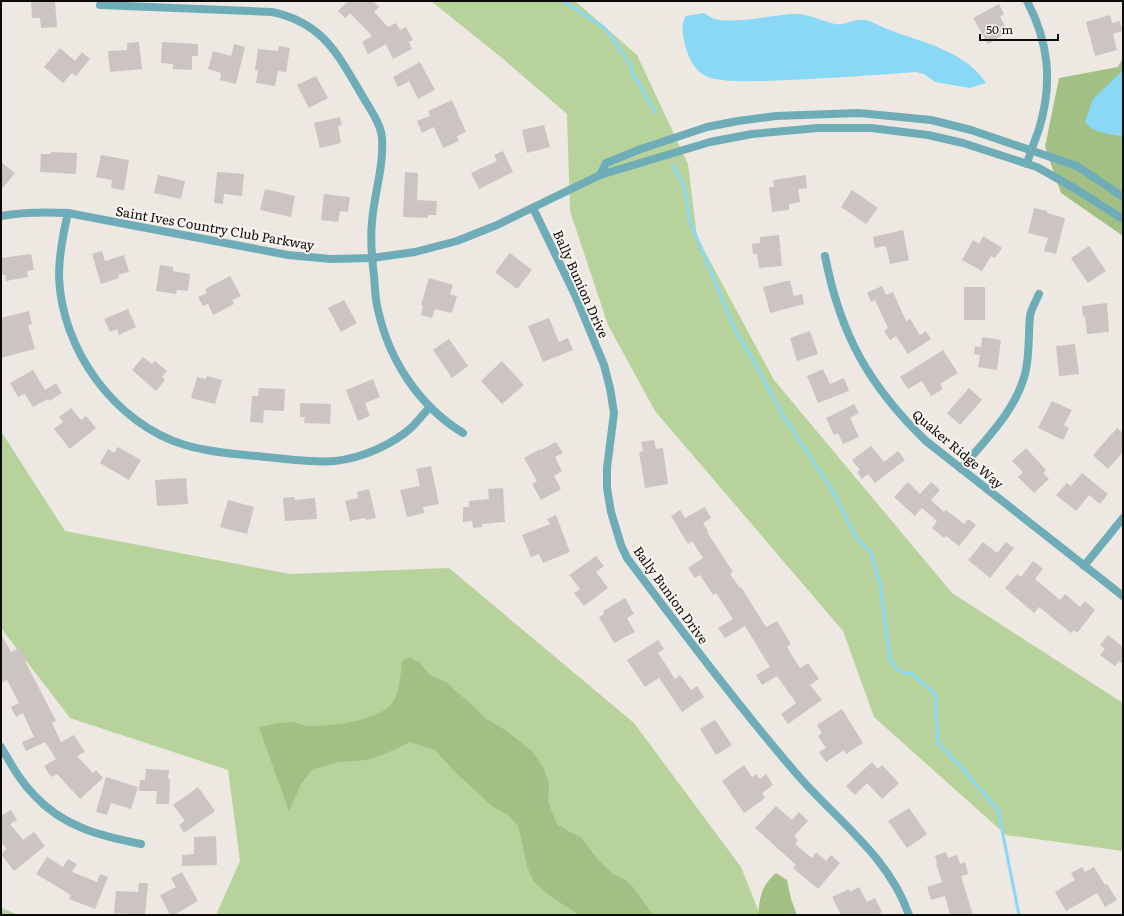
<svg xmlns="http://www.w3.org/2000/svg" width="1124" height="916" viewBox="0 0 1124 916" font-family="Literata,serif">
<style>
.green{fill:#b7d39b}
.forest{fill:#a2c084}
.water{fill:#89d9f6}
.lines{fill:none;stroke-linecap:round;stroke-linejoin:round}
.stream{stroke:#89d9f6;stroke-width:3}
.building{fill:#cbc4c1}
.minor{stroke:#6eadb8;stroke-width:8}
.labels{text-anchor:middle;stroke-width:4;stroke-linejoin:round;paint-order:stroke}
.street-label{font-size:13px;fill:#0d0b0a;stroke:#fbf5f0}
</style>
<rect width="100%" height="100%" fill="#eee8e3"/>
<g class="green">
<polygon points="431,1 575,1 637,55 688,164 697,237 774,380 952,593 1123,703 1123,851 1006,835 874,717 843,631 655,411 608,325 570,211 567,114 502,58"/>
<polygon points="1,431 65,531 290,574 449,568 634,723 741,867 760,915 216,915 240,861 228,770 70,718 1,628"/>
<polygon points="1,908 19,915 1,915"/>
</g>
<g class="forest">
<polygon points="1123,58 1123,236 1061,193 1045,147 1059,78 1118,67"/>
<path d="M410,657L420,663L430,675L448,683L455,691L467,700L485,718L505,730L532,751L544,769L549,783L548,802L557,824L568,831L581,837L598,860L613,874L625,880L633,887L653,915H579L550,896L534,882L527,867L522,842L518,826L508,815L492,806L454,771L435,750L410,742L387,753L367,760L339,762L313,769L301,784L289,811L259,727C269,725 282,722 292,722C298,723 304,726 310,726C331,726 380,721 393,702C399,694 401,671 402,661Z"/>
<path d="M776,873L787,880L791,899L797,915H758C760,897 761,886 776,873Z"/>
</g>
<g class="water">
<path d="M704,13C708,15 711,18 715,19C735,24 772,15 793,14C807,13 822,21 835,24C844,26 855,18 864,20C870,20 883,28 890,30C924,43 965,51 986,83L970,88L935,82L924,74L916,72C866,76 817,79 767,81C751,81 716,83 704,75C693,69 688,56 685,45C683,34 680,25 686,16Z"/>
<path d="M1123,68V137C1111,133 1093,134 1085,122L1093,99L1121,72Z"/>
</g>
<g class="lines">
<g class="stream">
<polyline points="563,1 605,28 631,66 633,76 639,83 655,112"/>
<polyline points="673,166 682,182 687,200 689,219 735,330 752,358 782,414 831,488 856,537 870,551 880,583 890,660 898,670 904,673 911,673 935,694 938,743 963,769 998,810 1019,915"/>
</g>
</g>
<g class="building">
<polygon points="31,1 55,1 57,27 41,28 40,18 32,18"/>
<polygon points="348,1 373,1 379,7 374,12 388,27 396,23 400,30 406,27 413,40 409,42 412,49 393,59 386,44 368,54 362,42 372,36 350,13 345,18 338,11"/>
<polygon points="999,4 1004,14 1000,17 1008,32 988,44 973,18"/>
<polygon points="1110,15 1112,23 1120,21 1122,31 1113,34 1117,50 1095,56 1086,22"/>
<polygon points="139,42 142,69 110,72 108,51 127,50 127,43"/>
<polygon points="162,42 198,44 198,56 192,56 192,70 173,69 173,64 161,63"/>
<polygon points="234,44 245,47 236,84 220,80 221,73 208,69 213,51 231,56"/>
<polygon points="279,46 290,48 286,72 278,71 275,86 256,83 258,70 255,70 258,49 278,51"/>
<polygon points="60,48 75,61 82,52 90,59 76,76 72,73 63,83 44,67"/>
<polygon points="420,62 435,90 418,99 409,81 398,87 393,77"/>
<polygon points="316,76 328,98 309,108 297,85"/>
<polygon points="452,100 466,132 457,136 459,141 443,148 434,127 422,133 417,121 430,116 428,111"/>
<polygon points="340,117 342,125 338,126 341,143 320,148 314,123"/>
<polygon points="544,125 550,147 527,153 522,130"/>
<polygon points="503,151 513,172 479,189 471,173 497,161 494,155"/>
<polygon points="51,152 77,153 76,174 40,172 41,154 51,154"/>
<polygon points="101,155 129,160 124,190 111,188 112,180 96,177"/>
<polygon points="1,162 15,173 1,190"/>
<polygon points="217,172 244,174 242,196 224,194 223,204 214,203"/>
<polygon points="405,172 418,173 417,200 437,201 436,215 428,215 428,218 403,217"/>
<polygon points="158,175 185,181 181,199 154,193"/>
<polygon points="806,175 807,188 798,189 800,202 789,204 789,210 772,212 769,187 774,187 773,180"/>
<polygon points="265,189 295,196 291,217 260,210"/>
<polygon points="852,190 878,208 866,224 841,207"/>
<polygon points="324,194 350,197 348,212 340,211 338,222 321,220"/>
<polygon points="1034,208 1047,211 1047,213 1065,218 1056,254 1044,251 1048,238 1028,233"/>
<polygon points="903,230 909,260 890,264 886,246 875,248 873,237"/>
<polygon points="779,235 782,266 759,268 757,254 753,254 752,244 760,243 760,237"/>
<polygon points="983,236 1002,248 995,258 991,256 982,271 962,260 973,240 979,244"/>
<polygon points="1089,246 1106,271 1088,283 1071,258"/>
<polygon points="102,251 105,261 124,255 129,272 118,275 119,278 101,284 92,254"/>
<polygon points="510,253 532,270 517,289 495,272"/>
<polygon points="31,254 34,270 27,271 28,277 6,281 5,275 1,275 1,258"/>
<polygon points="160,265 173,267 173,271 190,274 188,291 177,290 176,294 156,291"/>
<polygon points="230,276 241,296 232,300 234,304 213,315 208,304 203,306 198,297 207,293 205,289"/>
<polygon points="429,278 453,285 450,294 457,296 452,313 435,309 432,318 421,315 423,305 421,305"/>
<polygon points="786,281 790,281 794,296 802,294 804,304 770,313 763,287"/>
<polygon points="882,286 886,295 893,292 906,321 910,319 920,335 926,331 931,339 908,354 896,336 890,340 884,331 888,328 875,300 871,302 867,293"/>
<rect x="964" y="287" width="21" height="33"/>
<polygon points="344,300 357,323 341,332 328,308"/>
<polygon points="1107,303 1109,332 1087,334 1085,316 1083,317 1082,306"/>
<polygon points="128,309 136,327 119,335 117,329 110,332 104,319"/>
<polygon points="29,311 32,324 28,325 35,349 1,358 1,318"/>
<polygon points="549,318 559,342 568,338 573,350 543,362 528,326"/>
<polygon points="810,331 818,354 797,361 790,338"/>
<polygon points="982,337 1001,340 997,370 978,367 980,355 974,354 975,346 981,347"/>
<polygon points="449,339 468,366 452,378 433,350"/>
<polygon points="1075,344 1079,374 1059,376 1056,346"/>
<polygon points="943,350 958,373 940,384 943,389 931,396 922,381 908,389 900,377"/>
<polygon points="143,357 152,364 155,361 167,371 162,377 165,380 156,391 132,370"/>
<polygon points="502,361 524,385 502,404 481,381"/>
<polygon points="823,369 830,384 844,378 849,391 818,403 807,376"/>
<polygon points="33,370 45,390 56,383 62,393 49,401 48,399 33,407 25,394 18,397 10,383"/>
<polygon points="207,376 222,380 215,404 191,398 197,377 206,379"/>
<polygon points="373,379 380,397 365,403 370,416 358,421 346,390"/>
<polygon points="259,388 285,389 284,411 264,410 263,423 250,422 252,396 258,396"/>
<polygon points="969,388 982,400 960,425 947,413"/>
<polygon points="1052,401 1072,410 1064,425 1069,428 1063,440 1038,428"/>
<polygon points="300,403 331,404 330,424 304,423 305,417 300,417"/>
<polygon points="854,404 859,413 850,418 859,437 843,444 838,433 834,435 826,418"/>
<polygon points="71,408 81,420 86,416 96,428 70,449 54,429 63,422 59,417"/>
<polygon points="1117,428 1123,433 1123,452 1108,469 1093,455"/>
<polygon points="654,440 656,449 663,448 668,484 645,488 639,452 643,451 641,442"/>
<polygon points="556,442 563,453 555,457 562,471 554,476 561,489 541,500 532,484 537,481 524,458 540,449 541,450"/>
<polygon points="871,446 884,462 898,451 905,460 875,483 868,474 862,479 857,472 860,470 852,460"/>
<polygon points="118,447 141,460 129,480 100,463 108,449 114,453"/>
<polygon points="1026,448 1046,470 1043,473 1049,479 1034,493 1018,477 1023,472 1012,461"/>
<polygon points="431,466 439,504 423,507 424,513 407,517 400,490 420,486 416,469"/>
<polygon points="1082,473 1108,494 1100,504 1089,495 1076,511 1056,495 1067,483 1071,486"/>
<polygon points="186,478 188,504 157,506 155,480"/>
<polygon points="908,482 920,494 931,482 940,490 931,500 944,512 946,510 964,524 968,519 976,525 959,546 946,536 944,538 932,528 937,521 922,508 915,516 894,497"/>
<polygon points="503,488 505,522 482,524 482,527 473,528 472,521 463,522 463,507 469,507 469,501 489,499 488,489"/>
<polygon points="369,489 376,518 366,520 365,518 350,521 345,501 358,498 357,492"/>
<polygon points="294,497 295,500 315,498 317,519 285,521 283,498"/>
<polygon points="228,500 254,507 247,534 220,527"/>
<polygon points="705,507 711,518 703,523 708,531 707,532 733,572 730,574 740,588 741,587 766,627 777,621 791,644 787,647 800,668 808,663 819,679 810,685 822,700 788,724 781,714 796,703 777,676 762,685 756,675 770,667 745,626 725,638 718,628 733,619 716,593 713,595 700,575 695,578 688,568 703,558 692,541 688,544 671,516 680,510 685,518"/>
<polygon points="556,515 570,552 543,563 539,554 531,557 522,535 550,524 547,519"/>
<polygon points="983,542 997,553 1006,542 1014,548 990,578 968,560"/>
<polygon points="596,556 604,566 596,572 608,588 584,606 574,593 580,589 569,575"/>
<polygon points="1033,561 1043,569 1035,579 1060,600 1065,594 1080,607 1085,601 1095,610 1077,633 1074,630 1071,633 1039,607 1034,613 1005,588 1017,574 1021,577"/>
<polygon points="625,598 634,614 627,618 635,632 614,643 599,617 604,614 603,611"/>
<polygon points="1,634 11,652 20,647 27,661 25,661 56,721 52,723 61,742 74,735 85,752 77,756 93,773 96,770 103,778 80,799 57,774 51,777 44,766 56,759 45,742 26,751 22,742 34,737 23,713 16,717 11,707 19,703 7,680 1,683"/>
<polygon points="1108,635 1123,647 1123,664 1119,661 1115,666 1100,655 1105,649 1100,645"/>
<polygon points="658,640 664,649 658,653 675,679 680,675 691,690 697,686 704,697 682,712 659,678 645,687 627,660"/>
<polygon points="842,709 863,743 846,754 844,750 826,762 819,752 826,748 818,736 822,733 817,725"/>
<polygon points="715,720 732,745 716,755 700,729"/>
<polygon points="872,762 878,769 882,765 899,783 882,799 867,783 855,795 846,786"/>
<polygon points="744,765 752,777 756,774 760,779 766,774 773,785 762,793 765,798 744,813 722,781"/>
<polygon points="146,769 169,770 168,779 170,779 169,804 156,804 157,791 139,791 140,780 145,780"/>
<polygon points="106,777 138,787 131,809 111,803 107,815 96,812"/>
<polygon points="198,787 215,811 184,833 179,825 185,821 173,805"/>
<polygon points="776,806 792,820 799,812 808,821 794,836 798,840 795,844 812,858 816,852 826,861 831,855 840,863 818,889 793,868 796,865 755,828"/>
<polygon points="909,808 927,834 907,848 888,821"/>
<polygon points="11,810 17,820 10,824 23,840 34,832 45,846 14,871 1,854 7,849 1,842 1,812 3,815"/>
<polygon points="216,836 217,865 182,866 182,855 194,854 194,837"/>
<polygon points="946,852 948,858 957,855 960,864 965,862 968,874 961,876 973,915 950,915 945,896 931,900 927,887 942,882 936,863 937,863 935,856"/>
<polygon points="47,857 63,867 68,859 77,864 72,872 97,882 100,874 108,877 95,909 69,899 71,895 36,874"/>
<polygon points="1082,867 1085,872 1094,867 1105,885 1107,884 1117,900 1105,907 1097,893 1066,911 1055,892 1075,880 1071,873"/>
<polygon points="182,872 198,901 174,915 170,915 160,895 176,887 171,878"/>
<polygon points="139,883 148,883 145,915 114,913 116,891 138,892"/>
<polygon points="859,887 867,902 875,898 882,912 877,915 841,915 832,897 849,889 850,892"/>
</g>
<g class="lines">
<g class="minor">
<path d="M1027,1C1049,43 1053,83 1039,129C1035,141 1030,152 1027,164"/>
<path d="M100,5L272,12C324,23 338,55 363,97C370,109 381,124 382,138C384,167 374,194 372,222C370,240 372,259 374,276C375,287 375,299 378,310C389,360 419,406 463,433"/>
<polyline points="600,175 606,163 641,149 707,127 738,121 776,116 859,113 931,120 971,130 1077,166 1123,197"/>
<path d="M533,208L576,297L604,365L610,388L614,413L607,468V488L611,512L621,545L627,558C682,631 736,703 795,772C835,819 888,855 909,915"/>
<path d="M68,213C63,234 59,255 59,276C61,349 115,424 185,445C212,453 239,454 266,457C289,459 313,463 335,461C362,458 392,445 412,427C418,421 424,413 430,407"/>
<path d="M1,216C23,212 45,212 68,213L288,255L331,259L372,258L415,252L457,241L497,225L600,175L710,142L752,134L818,128H871L928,135L963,143L1037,167L1074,188L1123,219"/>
<path d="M825,256C840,334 869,386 926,441L1123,596"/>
<path d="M961,469C985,440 1015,412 1025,374C1030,355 1028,336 1030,316C1031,309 1036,301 1039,294"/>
<polyline points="1084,566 1123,518"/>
<path d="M1,747C11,764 20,781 34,795C63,827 101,836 141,844"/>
</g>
</g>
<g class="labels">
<g class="street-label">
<text transform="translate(215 228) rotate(10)" y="5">Saint Ives Country Club Parkway</text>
<text transform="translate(581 284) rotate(66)" y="5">Bally Bunion Drive</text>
<text transform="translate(958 449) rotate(40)" y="5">Quaker Ridge Way</text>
<text transform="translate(671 595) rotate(54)" y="5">Bally Bunion Drive</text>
</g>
</g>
<rect width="1124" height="916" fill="none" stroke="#0d0b0a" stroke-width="4"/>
<path d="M980 34v6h78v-6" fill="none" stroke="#0d0b0a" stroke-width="2"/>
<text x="986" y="34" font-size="12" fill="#0d0b0a" stroke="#fbf5f0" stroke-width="3" paint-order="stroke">50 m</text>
</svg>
